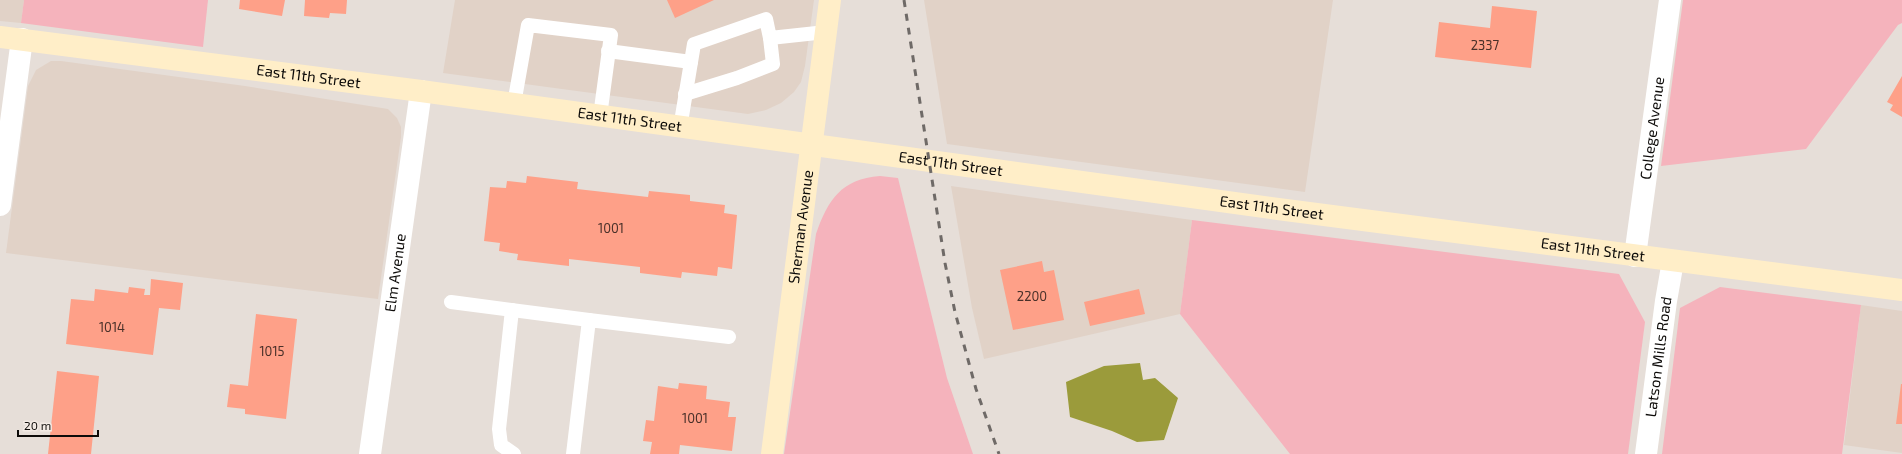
<svg xmlns="http://www.w3.org/2000/svg" width="1902" height="454" viewBox="0 0 1902 454" font-family="'Exo 2',sans-serif">
<style>
.built{fill:#e1d2c7}
.green{fill:#f5b3bc}
.water{fill:#9b9b3b}
.building{fill:#fea088}
.lines{fill:none;stroke-linecap:round;stroke-linejoin:round}
.lane{stroke:#fff;stroke-width:14}
.street{stroke:#fff;stroke-width:22}
.secondary{stroke:#ffeec8;stroke-width:22}
.rail{stroke:#6f6a67;stroke-width:3;stroke-dasharray:7 7;stroke-linecap:butt}
.labels{text-anchor:middle;stroke-width:4;stroke-linejoin:round;paint-order:stroke}
.number-label{font-size:13px;fill:#493029}
.street-label{font-size:15px;fill:#0d0b09;stroke:#f3ebe5}
</style>
<rect width="100%" height="100%" fill="#e6ded8"/>
<g class="built">
<polygon points="0,0 24,0 21,23 0,21"/>
<polygon points="455,0 814,0 805,66 801,82 794,92 781,103 766,110 748,114 443,73"/>
<polygon points="924,0 1333,0 1305,192 947,144"/>
<polygon points="51,61 61,61 245,86 388,109 397,118 401,127 401,137 378,299 6,253 28,86 36,70"/>
<polygon points="951,186 1192,220 1180,314 984,359 972,308"/>
<polygon points="1861,305 1902,311 1902,453 1844,445"/>
</g>
<g class="green">
<polygon points="24,0 208,0 203,47 21,23"/>
<polygon points="1683,0 1902,0 1902,23 1898,25 1806,149 1661,166"/>
<path d="M880,176L898,178L947,378L973,454H784L816,234C828,200 841,179 880,176Z"/>
<polygon points="1192,220 1619,274 1645,322 1628,454 1290,454 1180,314"/>
<polygon points="1720,287 1861,305 1842,454 1662,454 1680,308"/>
</g>
<polygon class="water" points="1140,363 1143,380 1155,378 1178,398 1164,440 1137,442 1112,431 1070,417 1066,382 1104,366"/>
<g class="building">
<polygon points="240,0 285,0 282,16 239,9"/>
<polygon points="305,0 347,0 346,14 330,13 329,18 304,16"/>
<polygon points="667,0 714,0 675,18"/>
<polygon points="1492,6 1537,11 1531,68 1435,57 1439,22 1490,28"/>
<polygon points="1902,76 1902,117 1890,110 1893,105 1887,102"/>
<polygon points="527,176 578,182 577,189 648,197 649,191 690,195 690,201 725,205 724,213 737,215 732,269 718,267 717,276 682,272 681,278 640,273 640,267 569,259 569,266 517,260 518,254 499,251 500,243 484,241 490,187 506,188 507,181 526,183"/>
<polygon points="1042,261 1044,272 1054,270 1064,320 1013,330 1000,270"/>
<polygon points="151,279 183,283 180,310 159,308 153,355 66,344 71,299 94,301 95,289 128,293 129,287 145,289 144,295 150,295"/>
<polygon points="1139,289 1145,314 1090,326 1084,302"/>
<polygon points="256,314 297,319 286,419 245,414 245,409 227,407 230,384 248,386"/>
<polygon points="57,371 99,376 91,454 48,454"/>
<polygon points="679,383 707,386 706,399 730,402 728,417 736,417 732,451 680,445 679,454 650,454 652,442 643,441 646,420 654,421 658,386 678,389"/>
<polygon points="1901,384 1902,384 1902,424 1896,424"/>
</g>
<g class="lines">
<g class="lane">
<polyline points="608,51 691,62"/>
<polyline points="685,94 737,78 773,64 770,38"/>
<polyline points="514,104 528,25 611,35 600,116"/>
<polyline points="680,128 694,44 766,19 770,38 826,32"/>
<polyline points="451,302 589,320"/>
<polyline points="512,310 499,429 501,445 514,454"/>
<polyline points="573,454 589,320 729,337"/>
</g>
<g class="street">
<polyline points="0,205 22,39"/>
<path id="s1" d="M1635,256L1670,0"/>
<path id="s2" d="M370,454L421,91"/>
<path id="s3" d="M1646,454L1666,301L1673,261"/>
</g>
<g class="secondary">
<path id="s4" d="M0,37L421,91L1278,209L1902,290"/>
<path id="s5" d="M772,454L830,0"/>
</g>
<polyline class="rail" points="904,0 945,263 955,312 976,389 999,454"/>
</g>
<g class="labels">
<g class="number-label">
<text x="1485" y="50">2337</text>
<text x="611" y="233">1001</text>
<text x="1032" y="301">2200</text>
<text x="112" y="332">1014</text>
<text x="272" y="356">1015</text>
<text x="695" y="423">1001</text>
</g>
<g class="street-label">
<text dy="5" stroke="none"><textPath href="#s4" startOffset="311">East 11th Street</textPath></text>
<text dy="5" stroke="none"><textPath href="#s4" startOffset="635">East 11th Street</textPath></text>
<text dy="5" stroke="none"><textPath href="#s1" startOffset="129">College Avenue</textPath></text>
<text dy="5" stroke="none"><textPath href="#s4" startOffset="959">East 11th Street</textPath></text>
<text dy="5" stroke="none"><textPath href="#s4" startOffset="1283">East 11th Street</textPath></text>
<text dy="5" stroke="none"><textPath href="#s5" startOffset="229">Sherman Avenue</textPath></text>
<text dy="5" stroke="none"><textPath href="#s4" startOffset="1607">East 11th Street</textPath></text>
<text dy="5" stroke="none"><textPath href="#s2" startOffset="183">Elm Avenue</textPath></text>
<text dy="5" stroke="none"><textPath href="#s3" startOffset="98">Latson Mills Road</textPath></text>
</g>
</g>
<path d="M18 430v6h80v-6" fill="none" stroke="#0d0b09" stroke-width="2"/>
<text x="24" y="430" font-size="12" fill="#0d0b09" stroke="#f3ebe5" stroke-width="3" paint-order="stroke">20 m</text>
</svg>
